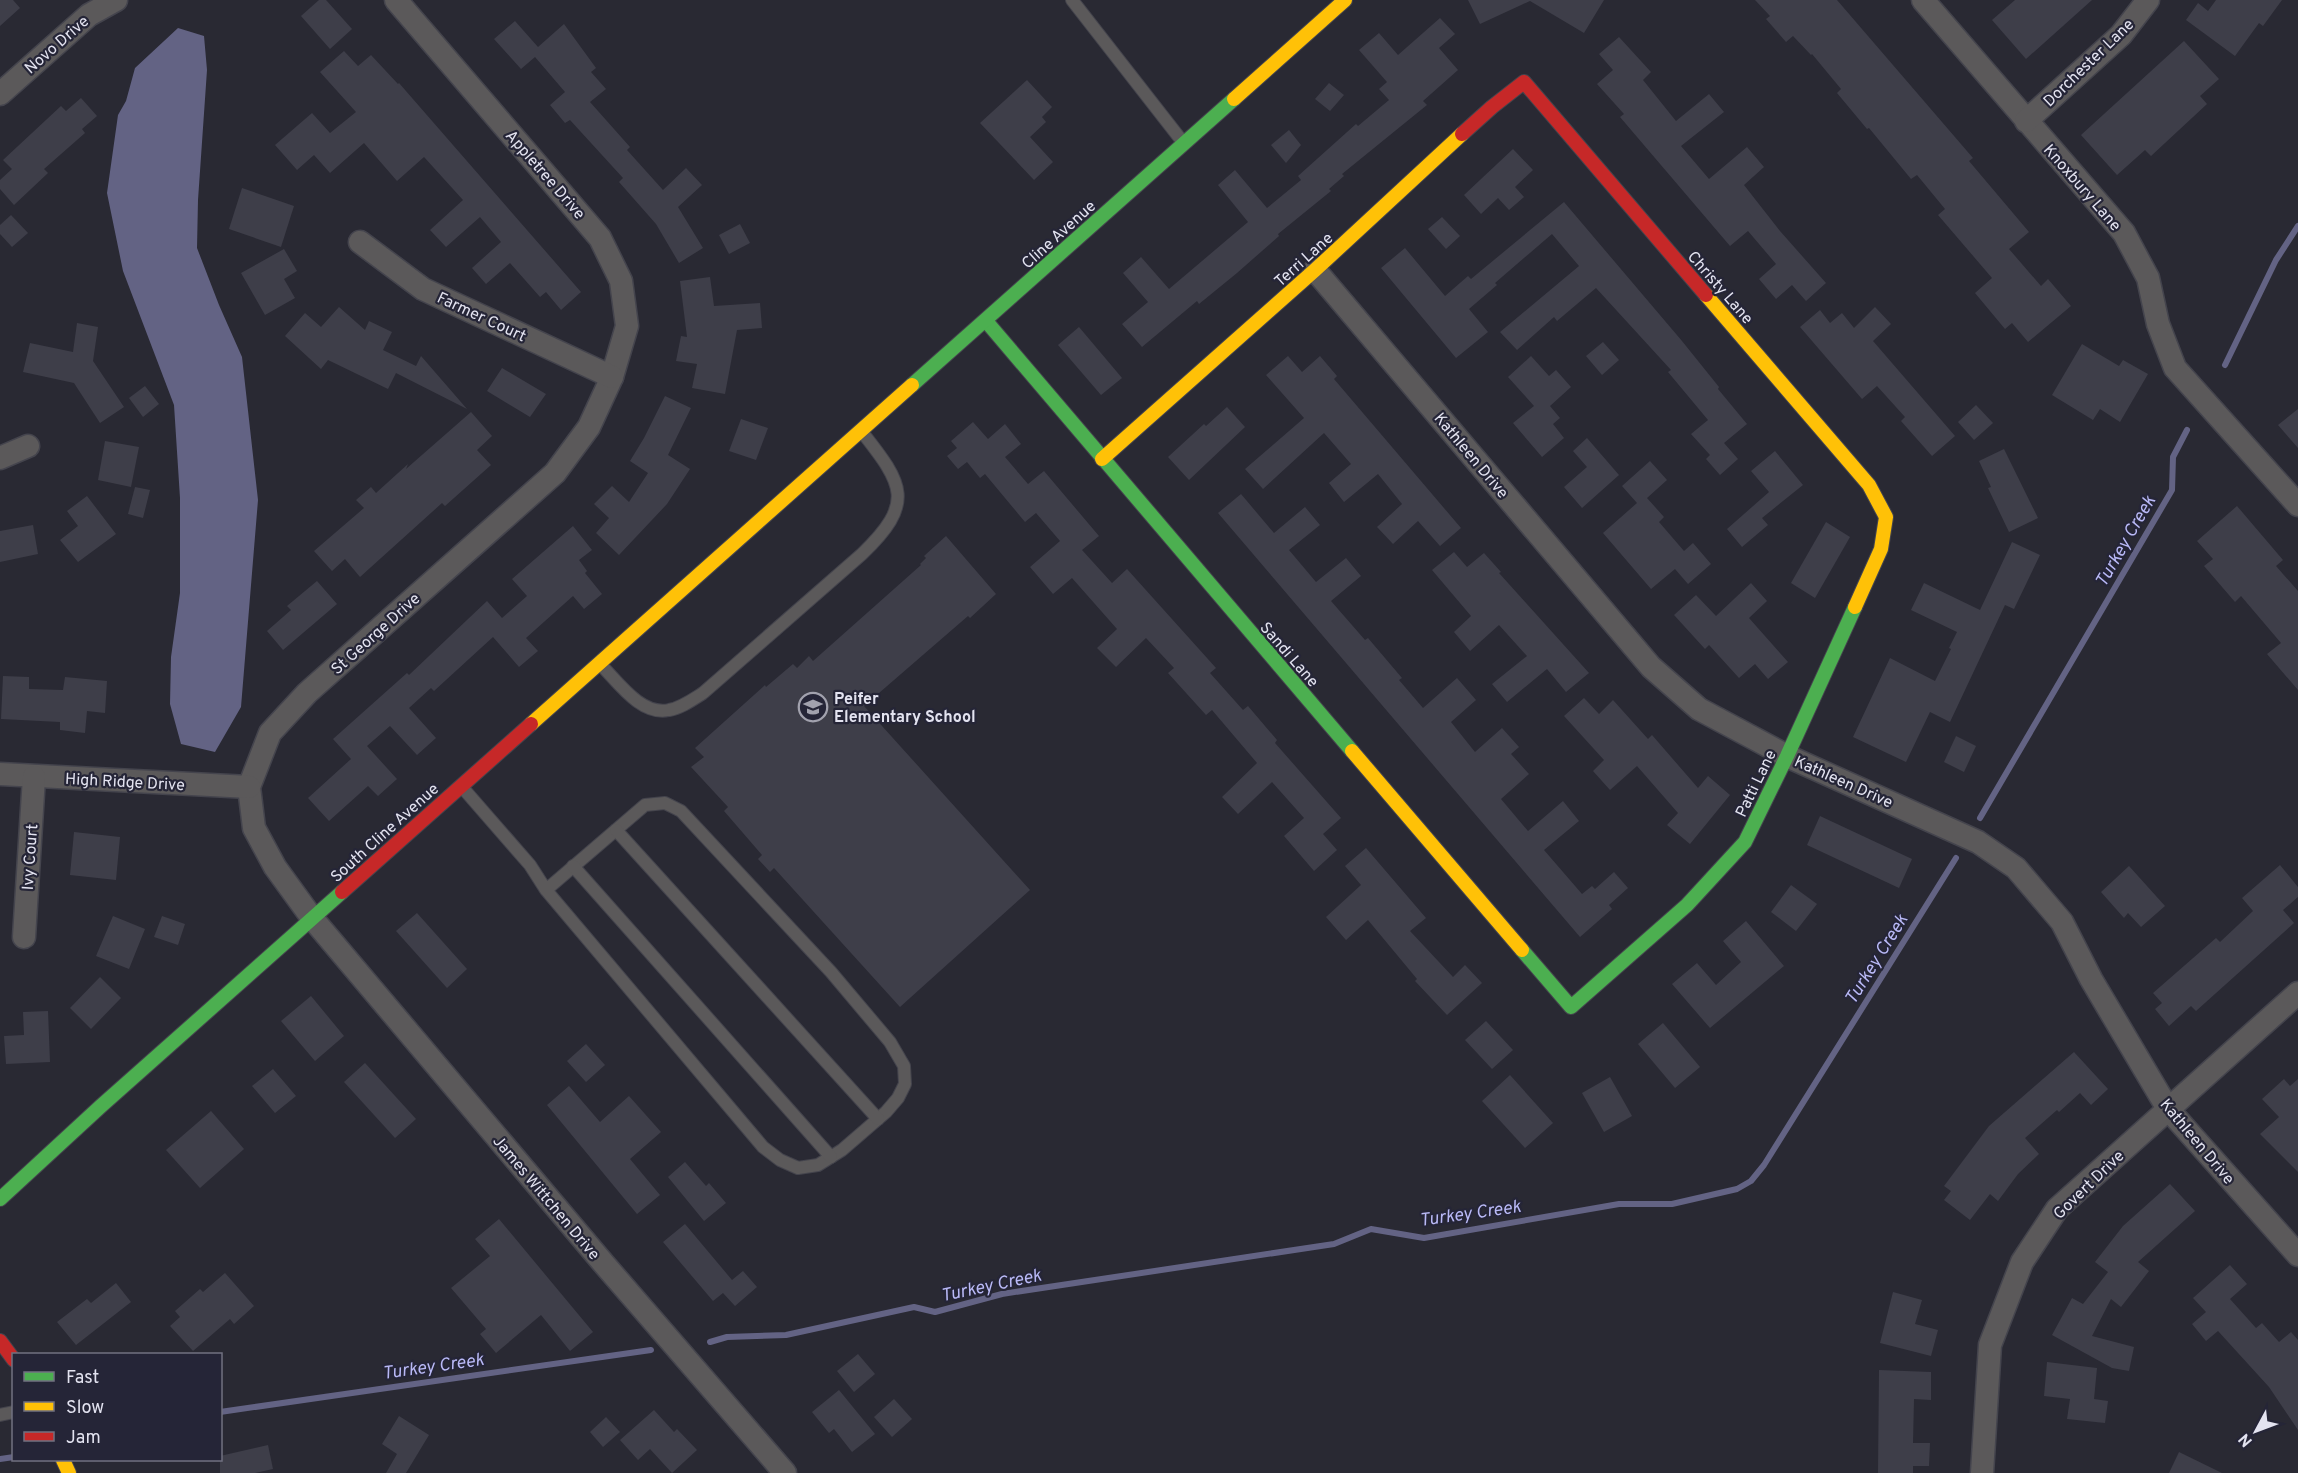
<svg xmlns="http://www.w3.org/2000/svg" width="2298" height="1473" viewBox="0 0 2298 1473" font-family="Overpass,sans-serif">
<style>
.water{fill:#636384}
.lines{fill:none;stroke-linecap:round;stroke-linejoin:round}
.stream{stroke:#636384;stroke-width:6}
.building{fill:#3e3e49}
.lane-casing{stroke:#44444d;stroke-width:14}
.street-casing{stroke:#44444d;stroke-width:25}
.fast-casing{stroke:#44444d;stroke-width:16}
.slow-casing{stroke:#44444d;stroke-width:16}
.jam-casing{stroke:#44444d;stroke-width:16}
.lane{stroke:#5b595a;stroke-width:12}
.street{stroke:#5b595a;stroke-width:22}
.fast{stroke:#4caf50;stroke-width:14}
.slow{stroke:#ffc107;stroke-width:14}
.jam{stroke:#c62828;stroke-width:14}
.labels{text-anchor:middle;stroke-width:4.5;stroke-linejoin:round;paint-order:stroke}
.street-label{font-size:16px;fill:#e3e3f0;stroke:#252537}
.poi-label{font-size:16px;font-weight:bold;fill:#e3e3f0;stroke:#252537;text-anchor:start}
.water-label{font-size:18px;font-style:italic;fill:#b9b9f6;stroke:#252537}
</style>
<rect width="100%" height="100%" fill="#292933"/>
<polygon class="water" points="178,28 204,36 207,70 198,200 197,248 219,305 242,357 258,500 241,707 215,752 181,744 170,704 171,657 180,593 180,498 174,405 123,271 107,193 118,115 126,101 135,68"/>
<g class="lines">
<g class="stream">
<polyline points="2225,365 2276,260 2298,226"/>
<polyline points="1980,818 2172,490 2173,457 2187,430"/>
<polyline points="710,1342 727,1337 786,1335 914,1307 935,1312 1002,1294 1334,1244 1371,1229 1424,1238 1619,1204 1672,1204 1737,1189 1751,1181 1764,1165 1956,858"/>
<polyline points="220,1412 651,1350"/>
<polyline points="0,1459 14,1457"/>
</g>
</g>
<g class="building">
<polygon points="0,0 13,0 20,8 0,26"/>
<polygon points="319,0 326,0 352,29 330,49 301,16"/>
<polygon points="1468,0 1604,0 1584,33 1530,1 1480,24"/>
<polygon points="1755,0 1837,0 1973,158 1969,161 2029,232 2009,249 2041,286 2048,279 2071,306 2028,342 2012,323 2005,329 1975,293 1992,278 1938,215 1945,209 1917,175 1911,179 1869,128 1867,129 1837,93 1841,89 1812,54 1811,55 1793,36 1786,42 1766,19 1770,16"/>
<polygon points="2015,0 2092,0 2026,59 1992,20"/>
<polygon points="2216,0 2282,0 2263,26 2259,23 2235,56 2186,20 2198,3 2208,11"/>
<polygon points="1440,18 1455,34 1439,48 1458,70 1423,101 1427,105 1342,174 1344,176 1329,189 1331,191 1278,234 1279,236 1237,273 1199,304 1197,301 1142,347 1122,324 1148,302 1123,273 1141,257 1169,289 1248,222 1218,185 1235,170 1267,208 1301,180 1298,176 1356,124 1358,126 1389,100 1379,89 1387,82 1359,50 1379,33 1398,55"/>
<polygon points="515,21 538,47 564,24 596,68 591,72 606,89 590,102 630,147 627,150 663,190 686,168 702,185 678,207 703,248 679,263 656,224 619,182 623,178 570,120 565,123 550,105 565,92 535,57 521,69 494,39"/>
<polygon points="1619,37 1651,72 1643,80 1676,121 1709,94 1724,112 1681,146 1709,179 1747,147 1764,167 1744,185 1780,231 1826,283 1806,301 1792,285 1776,299 1759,279 1776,264 1748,231 1730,246 1620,117 1624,114 1597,84 1613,70 1599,54"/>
<polygon points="2184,41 2219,79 2200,96 2207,104 2151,156 2145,150 2117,175 2081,135"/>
<polygon points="344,51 358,66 371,55 398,84 399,83 581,292 561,310 546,292 540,297 510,263 486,284 472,268 501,242 480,217 446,247 430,230 463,200 424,157 397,181 364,143 330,173 314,155 297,170 275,145 312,113 330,133 356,112 320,72"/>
<polygon points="1027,80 1052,107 1042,117 1046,122 1030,137 1053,162 1034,180 980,123"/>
<polygon points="1329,83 1344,95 1330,111 1315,99"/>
<polygon points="81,98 97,116 82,129 85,133 44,169 48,173 14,205 0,189 0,180 12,169 3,160 61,106 66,111"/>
<polygon points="1289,130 1301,145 1286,163 1271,145"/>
<polygon points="1513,149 1533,170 1515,187 1524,197 1509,210 1498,198 1481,214 1464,195"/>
<polygon points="242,188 294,206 281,247 229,229"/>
<polygon points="1564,202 1682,341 1719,387 1718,389 1747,424 1724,443 1738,459 1720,475 1706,459 1710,455 1691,434 1708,420 1668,372 1671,370 1596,288 1557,321 1554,317 1517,350 1500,332 1579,266 1552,234 1495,283 1497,285 1469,309 1488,332 1456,358 1381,268 1405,248 1445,296 1468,276 1471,279"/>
<polygon points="11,215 28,233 12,247 0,234 0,225"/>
<polygon points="1442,217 1460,236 1446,249 1428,229"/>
<polygon points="740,224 750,243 729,254 719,235"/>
<polygon points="284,249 297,271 284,279 295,298 265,315 241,273"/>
<polygon points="710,277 714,306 760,303 762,328 737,330 725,394 692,388 697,364 676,361 681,336 687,337 680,281"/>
<polygon points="339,307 365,330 369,321 392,332 383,350 416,366 421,356 467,409 396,373 388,389 328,360 321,369 285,336 305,313 321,327"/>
<polygon points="1875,307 1891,324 1873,341 1955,436 1932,456 1901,421 1905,417 1877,386 1862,399 1800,327 1820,310 1830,323 1842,313 1854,328"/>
<polygon points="77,323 98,327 93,361 124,407 100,423 74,383 23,372 30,343 73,352"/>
<polygon points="1079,327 1122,378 1101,395 1058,345"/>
<polygon points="1603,342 1619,360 1602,375 1586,356"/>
<polygon points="2082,344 2119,366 2123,360 2148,374 2120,422 2100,409 2093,420 2052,395"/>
<polygon points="1288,356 1302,372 1320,356 1337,376 1334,379 1461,528 1440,546 1418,521 1393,544 1377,527 1402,504 1378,474 1344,502 1329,483 1351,464 1324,433 1263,489 1245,469 1304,418 1266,375"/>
<polygon points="1531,356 1549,376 1556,370 1571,387 1550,406 1560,418 1553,424 1564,438 1542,457 1513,423 1534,406 1508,377"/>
<polygon points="502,368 546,394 530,417 487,391"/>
<polygon points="145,386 159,404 143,417 129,398"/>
<polygon points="665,396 691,408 668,455 690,469 667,504 619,555 596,533 609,518 594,504 612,486 629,502 648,473 630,461 644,438"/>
<polygon points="1976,405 1993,423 1974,440 1958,422"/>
<polygon points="1227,407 1245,427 1189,480 1168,457 1204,424 1206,426"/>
<polygon points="2298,409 2298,448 2278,425"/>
<polygon points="471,412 492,436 477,450 491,465 445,506 442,503 360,577 345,559 332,571 314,551 364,508 356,500 371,487 376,493 408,464 406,469"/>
<polygon points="741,419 768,428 756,460 729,451"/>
<polygon points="973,422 988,439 1005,424 1021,444 1005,457 1028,484 1044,471 1099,536 1082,550 1112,583 1127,569 1216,668 1210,673 1243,710 1248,706 1277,740 1275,743 1341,818 1323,834 1337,850 1314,871 1284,836 1304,818 1272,782 1238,814 1222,797 1257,763 1212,710 1206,715 1168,673 1174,668 1146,638 1116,667 1097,648 1117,629 1072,578 1053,594 1030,567 1060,541 1036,513 1025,522 985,474 980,478 967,462 958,469 947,456 957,448 951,441"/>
<polygon points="1587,438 1619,475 1582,508 1564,487 1587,467 1573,451"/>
<polygon points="105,441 139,447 131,487 98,480"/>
<polygon points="2004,449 2038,518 2009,532 1988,488 1991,487 1979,461"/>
<polygon points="1775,451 1803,485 1762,518 1768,525 1742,547 1727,529 1769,492 1751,471"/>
<polygon points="1650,461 1667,480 1647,498 1664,517 1659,522 1684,551 1693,543 1711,564 1688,584 1675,569 1651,589 1603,533 1637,503 1622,486"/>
<polygon points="135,487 150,490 143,518 128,514"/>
<polygon points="1241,494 1274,533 1305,507 1320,525 1289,550 1316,582 1346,558 1361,576 1331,601 1365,640 1368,638 1402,678 1399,680 1423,708 1457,678 1476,700 1451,722 1475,752 1502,728 1519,747 1511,754 1529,774 1501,799 1528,831 1563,801 1579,821 1544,850 1582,894 1592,886 1595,889 1614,872 1628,888 1609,905 1612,909 1580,937 1218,513"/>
<polygon points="87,496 116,534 78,562 60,540 78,526 67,511"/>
<polygon points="2237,506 2283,560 2276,566 2298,591 2298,690 2267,654 2281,643 2241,596 2235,602 2204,566 2213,559 2197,541"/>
<polygon points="1826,522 1850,537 1815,598 1791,583"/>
<polygon points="33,525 38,554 0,562 0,531"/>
<polygon points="573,526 592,550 579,560 587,571 585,573 602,594 584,609 573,596 526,638 538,651 519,667 493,637 434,691 431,688 409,708 436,738 417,755 390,726 367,746 397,779 378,796 368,786 329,821 308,798 351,759 333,739 407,673 409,675 487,601 502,618 527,596 512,579"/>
<polygon points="946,536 996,594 970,618 968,616 864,706 1030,890 900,1007 774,868 770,872 758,859 762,855 724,811 728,807 691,767 704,757 695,748 765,685 766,687 793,664 797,668 809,656 813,661 921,565 920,564 926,558 924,556"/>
<polygon points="2012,542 2040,555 2014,609 2005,605 1950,722 1930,712 1906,762 1853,737 1890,658 1935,681 1951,649 1949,648 1957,632 1911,610 1924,583 1980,610"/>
<polygon points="1454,552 1467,567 1484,553 1501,572 1499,573 1589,673 1566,692 1547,669 1507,702 1492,684 1527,656 1499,625 1470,651 1454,632 1471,616 1432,570"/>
<polygon points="317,581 337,604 283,650 267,631 291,610 287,606"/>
<polygon points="1751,583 1767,601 1749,618 1788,662 1768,679 1755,664 1739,678 1709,645 1705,649 1674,615 1696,595 1716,616"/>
<polygon points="3,676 29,677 29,689 63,690 65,677 107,681 105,713 87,711 85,733 60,730 60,722 1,719"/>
<polygon points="1584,698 1599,714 1613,700 1648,739 1652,735 1698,788 1708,776 1730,795 1690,844 1667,825 1678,813 1637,766 1610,790 1593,771 1604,760 1564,716"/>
<polygon points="1956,736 1976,746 1964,772 1944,762"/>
<polygon points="1820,816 1912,859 1899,888 1807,845"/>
<polygon points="74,832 120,837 116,880 70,875"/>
<polygon points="1366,848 1426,918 1410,931 1453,977 1465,965 1482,983 1447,1015 1415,981 1417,979 1368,920 1346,940 1326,917 1361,885 1345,866"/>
<polygon points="2280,865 2298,887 2298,897 2283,910 2294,923 2196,1011 2191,1006 2169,1026 2155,1009 2162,1003 2153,993 2216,938 2220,942 2253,911 2242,898"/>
<polygon points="2129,866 2165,906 2141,927 2128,913 2124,918 2101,892"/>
<polygon points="1791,885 1817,904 1796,931 1771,912"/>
<polygon points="417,913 467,969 447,988 396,931"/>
<polygon points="113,916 145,929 129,969 96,956"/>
<polygon points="162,916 185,924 178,945 154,937"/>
<polygon points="1746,921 1784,966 1710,1028 1672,984 1697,963 1716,985 1741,962 1723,941"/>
<polygon points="100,977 121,998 91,1029 70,1008"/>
<polygon points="311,996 344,1036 315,1061 281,1021"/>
<polygon points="48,1011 50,1062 6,1064 4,1036 24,1035 23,1012"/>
<polygon points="1486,1021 1513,1050 1492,1069 1465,1040"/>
<polygon points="1663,1023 1700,1067 1675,1088 1638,1044"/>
<polygon points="586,1044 605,1065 586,1082 567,1061"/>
<polygon points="2074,1052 2108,1089 2091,1105 2080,1093 2059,1112 2057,1110 2025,1138 2039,1154 2018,1174 1998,1201 1990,1194 1970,1220 1944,1200 1951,1191 1944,1186 1989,1126"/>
<polygon points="365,1063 416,1119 395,1138 344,1082"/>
<polygon points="273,1069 296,1096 275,1113 252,1086"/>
<polygon points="1510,1075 1553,1123 1525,1148 1482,1101"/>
<polygon points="1610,1077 1632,1116 1604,1132 1582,1093"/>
<polygon points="2284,1079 2290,1086 2298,1079 2298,1172 2260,1134 2279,1117 2262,1099"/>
<polygon points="569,1086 600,1122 629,1096 661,1132 630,1159 660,1195 637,1214 547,1105"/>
<polygon points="211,1111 244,1149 200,1188 166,1150"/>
<polygon points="685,1162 706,1186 709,1183 726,1203 704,1221 668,1177"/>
<polygon points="2170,1184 2195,1211 2138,1262 2149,1271 2121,1307 2111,1299 2092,1336 2134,1347 2129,1371 2112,1368 2052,1335 2072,1298 2083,1304 2108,1272 2095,1262 2123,1226"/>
<polygon points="499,1219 593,1332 570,1351 541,1315 496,1353 480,1334 486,1329 451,1288 490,1256 475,1239"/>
<polygon points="685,1224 732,1280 743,1271 757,1287 735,1306 723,1293 713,1301 663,1242"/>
<polygon points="2230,1265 2247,1284 2230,1299 2256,1328 2262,1323 2279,1342 2291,1332 2298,1340 2298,1430 2269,1387 2218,1331 2206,1341 2192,1324 2206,1312 2193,1298"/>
<polygon points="225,1273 254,1306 234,1324 230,1319 193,1351 170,1326 180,1317 175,1311 200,1289 203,1292"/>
<polygon points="116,1283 131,1302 76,1345 57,1322 87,1299 91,1303"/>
<polygon points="1893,1292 1922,1300 1915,1324 1938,1330 1931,1356 1880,1343"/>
<polygon points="858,1354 875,1374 854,1392 837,1371"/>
<polygon points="2047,1362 2097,1368 2094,1399 2108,1401 2105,1423 2067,1419 2070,1399 2044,1396"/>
<polygon points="1879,1370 1931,1372 1931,1400 1914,1399 1913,1443 1930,1443 1929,1466 1913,1466 1913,1473 1878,1473"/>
<polygon points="839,1390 875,1434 852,1452 834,1429 829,1433 812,1412"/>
<polygon points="894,1399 912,1419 892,1437 874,1417"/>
<polygon points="654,1410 674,1432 677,1429 697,1450 672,1473 650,1449 638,1460 620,1440"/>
<polygon points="399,1416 429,1435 406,1473 386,1473 397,1454 382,1444"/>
<polygon points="606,1417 620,1432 603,1447 590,1432"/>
<polygon points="268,1445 273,1469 255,1473 220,1473 220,1456"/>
<polygon points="2179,1452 2222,1473 2169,1473"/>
</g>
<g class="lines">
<g class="lane-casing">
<g id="lane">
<polyline points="1072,0 1182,141"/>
<path d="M601,665C618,682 641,716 669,710C681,708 692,700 703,693L862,554C915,503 904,485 862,432"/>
<polyline points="462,787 530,865 546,890 763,1147 780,1160 798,1168 818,1165 842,1150 886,1112 898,1098 905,1084 904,1066 890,1042 831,972 681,811 665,803 645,805 546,890"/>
<polyline points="616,830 878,1119"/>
<polyline points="573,866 831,1157"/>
<polyline points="0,1415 14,1412"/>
</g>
</g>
<g class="street-casing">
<g id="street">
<polyline points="396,0 600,238 621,281 627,326 612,377 589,427 555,473 307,693 270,733 249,787 254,828 275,867 312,918 604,1264 785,1473"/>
<polyline points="1923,0 2124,233 2148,278 2158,324 2175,368 2298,505"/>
<polyline points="0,94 89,15 116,0"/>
<polyline points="2026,121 2121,35 2148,0"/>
<polyline points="360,242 423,289 612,377"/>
<polyline points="1315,270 1651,667 1699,709 1787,756 1978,842 2016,868 2062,922 2091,979 2168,1109 2298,1255"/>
<polyline points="0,458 28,446"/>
<polyline points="0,774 249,787"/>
<polyline points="24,937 34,777"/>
<polyline points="1982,1473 1990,1345 2022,1262 2057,1209 2298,993"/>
</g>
</g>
<g class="fast-casing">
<g id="fast">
<polyline points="986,321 1352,751"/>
<polyline points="912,385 1234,99"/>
<polyline points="1522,950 1571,1007 1687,905 1745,842 1787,756 1855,607"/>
<polyline points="0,1199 101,1106 342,892"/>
</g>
</g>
<g class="slow-casing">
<g id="slow">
<polyline points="1234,99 1345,0"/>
<polyline points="1706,295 1869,485 1886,517 1881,549 1855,607"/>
<polyline points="1102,459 1315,270 1462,134"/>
<polyline points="531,724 912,385"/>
<polyline points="1352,751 1522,950"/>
<polyline points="63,1460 69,1473"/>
</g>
</g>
<g class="jam-casing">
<g id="jam">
<polyline points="1462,134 1492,107 1524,82 1706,295"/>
<polyline points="342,892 531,724"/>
<polyline points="0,1341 14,1360"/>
</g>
</g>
<use href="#lane" class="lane"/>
<use href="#street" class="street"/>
<use href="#fast" class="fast"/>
<use href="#slow" class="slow"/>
<use href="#jam" class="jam"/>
</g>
<defs>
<g id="school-ring" transform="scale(1.5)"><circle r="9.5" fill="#252537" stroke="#a2a2ae" stroke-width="1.5"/><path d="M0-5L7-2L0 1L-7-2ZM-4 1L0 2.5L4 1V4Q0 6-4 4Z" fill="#a2a2ae"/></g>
</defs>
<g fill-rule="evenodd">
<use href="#school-ring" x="813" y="707"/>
</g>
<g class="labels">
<g class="street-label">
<text transform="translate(56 44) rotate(-41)" y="6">Novo Drive</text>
<text transform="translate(2088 62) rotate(-44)" y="6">Dorchester Lane</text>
<text transform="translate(546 174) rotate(49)" y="6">Appletree Drive</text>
<text transform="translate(2083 187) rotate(49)" y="6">Knoxbury Lane</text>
<text transform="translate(1058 234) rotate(-42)" y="6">Cline Avenue</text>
<text transform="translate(1303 259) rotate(-42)" y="6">Terri Lane</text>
<text transform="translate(1721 287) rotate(49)" y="6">Christy Lane</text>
<text transform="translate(482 316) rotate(25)" y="6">Farmer Court</text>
<text transform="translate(1472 455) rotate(50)" y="6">Kathleen Drive</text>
<text transform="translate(375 633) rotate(-42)" y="6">St George Drive</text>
<text transform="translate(1290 654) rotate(49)" y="6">Sandi Lane</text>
<text transform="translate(125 781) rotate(3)" y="6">High Ridge Drive</text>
<text transform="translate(1844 781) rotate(24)" y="6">Kathleen Drive</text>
<text transform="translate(1755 783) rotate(-64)" y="6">Patti Lane</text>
<text transform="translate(384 832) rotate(-42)" y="6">South Cline Avenue</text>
<text transform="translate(29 857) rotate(-86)" y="6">Ivy Court</text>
<text transform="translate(2198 1141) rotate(50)" y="6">Kathleen Drive</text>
<text transform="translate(2088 1184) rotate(-44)" y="6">Govert Drive</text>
<text transform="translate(547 1197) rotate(50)" y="6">James Wittchen Drive</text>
</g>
<g class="poi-label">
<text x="834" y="704">Peifer<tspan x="834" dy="18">Elementary School</tspan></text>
</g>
<g class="water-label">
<text transform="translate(2125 541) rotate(-60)" y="6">Turkey Creek</text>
<text transform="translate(1876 959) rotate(-58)" y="6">Turkey Creek</text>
<text transform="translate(1470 1213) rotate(-8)" y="6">Turkey Creek</text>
<text transform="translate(991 1285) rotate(-12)" y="6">Turkey Creek</text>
<text transform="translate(433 1366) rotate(-8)" y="6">Turkey Creek</text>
</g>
</g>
<rect x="12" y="1353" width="210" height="108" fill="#252537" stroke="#717181" stroke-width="1.5"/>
<rect x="24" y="1372" width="30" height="9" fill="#4caf50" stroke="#717181" stroke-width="1.5"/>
<text x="66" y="1383" font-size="18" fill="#e3e3f0">Fast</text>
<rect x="24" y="1402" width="30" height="9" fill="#ffc107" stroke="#717181" stroke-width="1.5"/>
<text x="66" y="1413" font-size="18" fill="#e3e3f0">Slow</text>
<rect x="24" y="1432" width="30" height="9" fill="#c62828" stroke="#717181" stroke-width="1.5"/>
<text x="66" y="1443" font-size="18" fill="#e3e3f0">Jam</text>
<g transform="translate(2256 1431) rotate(229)" stroke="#252537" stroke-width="4.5" paint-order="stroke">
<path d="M0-4.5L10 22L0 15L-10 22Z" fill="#e3e3f0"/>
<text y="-9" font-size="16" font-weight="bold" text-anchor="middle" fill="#e3e3f0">N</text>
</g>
</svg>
